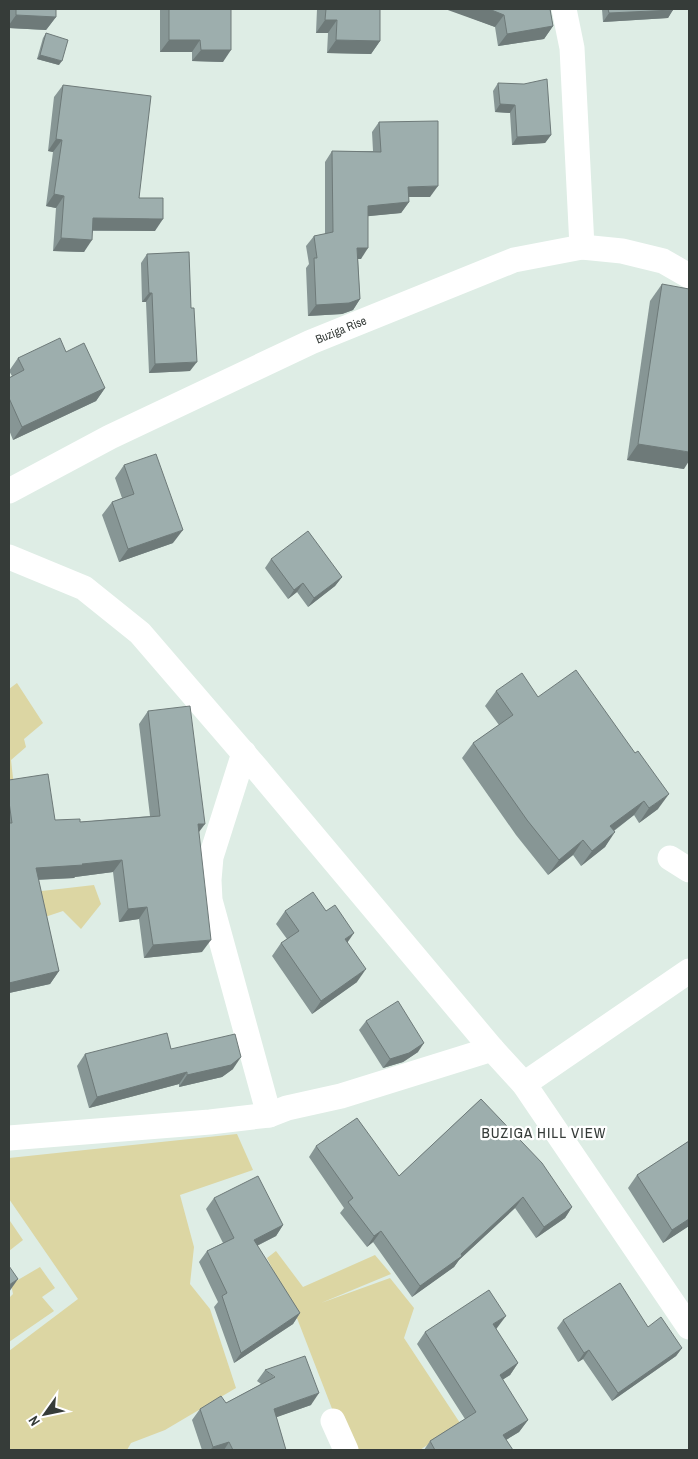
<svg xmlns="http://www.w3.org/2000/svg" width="698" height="1459" viewBox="0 0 698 1459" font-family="'Archivo Narrow',sans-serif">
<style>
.green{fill:#dcd6a3}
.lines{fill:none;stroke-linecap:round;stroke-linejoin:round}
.minor{stroke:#fff;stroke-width:25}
.wall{fill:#879695}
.shaded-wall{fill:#6e7a79}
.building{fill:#9daead;stroke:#6e7a79}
.labels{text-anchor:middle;stroke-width:4.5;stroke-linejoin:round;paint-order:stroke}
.street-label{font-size:12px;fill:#363c39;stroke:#fff}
.quarter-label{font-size:15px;letter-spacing:1px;fill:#363c39;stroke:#fff}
</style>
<rect width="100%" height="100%" fill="#deede5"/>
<g class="green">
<polygon points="17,683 43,723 24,739 26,747 11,760 14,787 9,788 9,689"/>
<polygon points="94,885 101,904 81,929 63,911 39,919 33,892"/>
<polygon points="237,1134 253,1170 180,1195 194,1247 190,1284 210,1309 236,1388 165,1430 131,1443 127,1450 9,1450 9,1351 78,1299 9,1199 9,1158"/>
<polygon points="10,1221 23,1240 9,1251 9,1222"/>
<polygon points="276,1251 303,1287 375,1255 391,1274 321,1303 390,1278 414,1308 404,1338 460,1423 420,1450 348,1450 295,1313 267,1258"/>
<polygon points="40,1267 55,1288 42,1297 54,1311 9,1342 9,1298 13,1294 11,1284"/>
</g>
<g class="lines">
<g class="minor">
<polyline points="564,9 572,48 582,247"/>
<polyline points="9,491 110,437 311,342 514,260 582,247 622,251 663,261 689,276"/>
<polyline points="9,557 84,588 140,633 258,770 492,1049 524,1084 689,1327"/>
<polyline points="244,753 211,857 209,880 210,900 269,1115"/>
<polyline points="670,858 689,870"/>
<polyline points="524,1084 689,971"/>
<polyline points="9,1138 210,1122 269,1115 287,1108 341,1096 492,1049"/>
<polyline points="333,1421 346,1450"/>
</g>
</g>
<g class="wall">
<polygon points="9,9 56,9 56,17 46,30 9,28"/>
<polygon points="160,9 231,9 223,62 192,61 192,52 160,52"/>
<polygon points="317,9 380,9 380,41 371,54 327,53 328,33 316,33"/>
<polygon points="448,9 550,9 553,26 544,39 498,46 495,27"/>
<polygon points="602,9 673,9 668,18 603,22"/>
<polygon points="46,33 59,65 37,59 43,38"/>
<polygon points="498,83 551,135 545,143 512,145 510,113 495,112 493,91"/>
<polygon points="63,85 139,198 155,231 93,231 84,252 53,251 56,208 46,206 53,152 48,151 54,97"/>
<polygon points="379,122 430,197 408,197 409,202 401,213 368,216 361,259 358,259 360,299 353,310 342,314 308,316 306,268 309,264 306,246 314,236 325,234 325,162 332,151 373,151 372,132"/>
<polygon points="147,254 190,371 149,373 146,302 142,302 141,263"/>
<polygon points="662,284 684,469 627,460 650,301"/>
<polygon points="66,352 105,388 96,401 13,440 9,430 9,378 12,376 9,371 18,358"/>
<polygon points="124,465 173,543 119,562 102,515 112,502 122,498 115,478"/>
<polygon points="271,559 342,577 335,586 308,607 297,592 288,599 265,568"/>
<polygon points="496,691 538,697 658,809 639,823 634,815 614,831 605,847 581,866 573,855 548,875 516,835 462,758 473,743 499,725 485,706"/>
<polygon points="148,711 198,832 202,952 144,958 139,919 119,922 113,872 75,877 74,878 38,880 59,971 50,984 9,993 9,780 55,820 80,822 150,816 139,724"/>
<polygon points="285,911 347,942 357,982 312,1014 272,956 281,943 287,939 276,924"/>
<polygon points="366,1021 418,1052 403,1062 383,1068 359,1030"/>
<polygon points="171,1049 233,1069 222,1077 179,1087 179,1084 89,1108 77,1066 85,1054"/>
<polygon points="481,1099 572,1207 565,1218 536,1238 515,1208 459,1260 454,1267 412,1297 373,1242 367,1247 340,1213 344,1208 309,1157 316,1146 399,1176"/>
<polygon points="689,1141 689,1226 663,1243 628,1188 637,1175"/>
<polygon points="214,1198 283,1225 276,1236 257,1246 300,1313 293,1324 234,1363 214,1307 218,1302 199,1262 207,1251 223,1243 206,1209"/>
<polygon points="563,1320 648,1327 682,1348 676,1356 612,1401 583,1359 578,1362 557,1328"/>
<polygon points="497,1328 496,1329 518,1363 510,1375 502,1380 528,1420 519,1432 506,1440 513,1450 424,1450 430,1441 465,1419 417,1344 425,1332"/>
<polygon points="265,1370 311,1405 276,1417 286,1450 202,1450 192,1420 200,1409 226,1403 261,1384 257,1381"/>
</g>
<g class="shaded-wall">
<polygon points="445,9 489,9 504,15 495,27"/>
<polygon points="673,10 668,18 603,22 609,13"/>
<polygon points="16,15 56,17 46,30 9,28 9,25"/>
<polygon points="325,20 337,20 328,33 316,33"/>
<polygon points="553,26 544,39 498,46 507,34"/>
<polygon points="169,40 200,40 192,52 160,52"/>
<polygon points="336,40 380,41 371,54 327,53"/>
<polygon points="201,50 231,50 223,62 192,61"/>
<polygon points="40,55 62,61 59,65 37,59"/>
<polygon points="500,104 515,105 510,113 495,112"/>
<polygon points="551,135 545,143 512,145 517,137"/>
<polygon points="56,139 62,140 53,152 48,151"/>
<polygon points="438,186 430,197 400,197 408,187"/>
<polygon points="54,194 64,196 56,208 46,206"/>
<polygon points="409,202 401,213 360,217 368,206"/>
<polygon points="93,218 163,219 155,231 84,230"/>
<polygon points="61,238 92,240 84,252 53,251"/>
<polygon points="357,248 368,248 361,259 350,259"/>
<polygon points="149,293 152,293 146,302 142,302"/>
<polygon points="360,299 353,310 342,314 308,316 316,305"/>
<polygon points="197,362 190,371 149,373 155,364"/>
<polygon points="105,388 96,401 13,440 22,427"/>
<polygon points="638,444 689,452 689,461 684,469 627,460"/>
<polygon points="183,530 173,543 119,562 128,549"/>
<polygon points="342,577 335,586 308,607 314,598"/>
<polygon points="303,583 297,592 288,599 294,590"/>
<polygon points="669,794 658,809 639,823 649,808"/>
<polygon points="644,801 634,815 600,841 610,826"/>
<polygon points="198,824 205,824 196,836"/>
<polygon points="615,832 605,847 581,866 592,851"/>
<polygon points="583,840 573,855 548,875 559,860"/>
<polygon points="122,860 113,872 75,877 74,878 27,880 36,868 82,864"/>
<polygon points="147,907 139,919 119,922 128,909"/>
<polygon points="354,933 345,946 345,939"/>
<polygon points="211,940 202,952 144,958 153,945"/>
<polygon points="366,969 357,982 312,1014 321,1001"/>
<polygon points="59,971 50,984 9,993 9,983"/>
<polygon points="424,1043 418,1052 403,1062 383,1068 390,1059"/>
<polygon points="241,1057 233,1069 222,1077 179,1087 187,1075"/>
<polygon points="187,1072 179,1084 89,1108 97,1097"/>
<polygon points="523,1197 515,1208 459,1260 454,1267 412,1297 420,1286 461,1254"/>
<polygon points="572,1207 565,1218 536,1238 544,1227"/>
<polygon points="689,1219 689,1226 663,1243 672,1230"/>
<polygon points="283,1225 276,1236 246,1251 254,1240"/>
<polygon points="381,1231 373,1242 367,1247 374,1236"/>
<polygon points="18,1279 9,1292 9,1285"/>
<polygon points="300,1313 293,1324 234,1363 241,1353"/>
<polygon points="506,1316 497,1328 485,1336 493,1324"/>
<polygon points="682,1348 676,1356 612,1401 618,1393"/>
<polygon points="589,1350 583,1359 578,1362 584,1353"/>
<polygon points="518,1363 510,1375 491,1387 500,1375"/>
<polygon points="319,1393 311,1405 266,1421 274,1409"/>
<polygon points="528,1420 519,1432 494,1447 503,1435"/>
<polygon points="229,1442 224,1450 210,1450 213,1447"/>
</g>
<g class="building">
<polygon points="16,9 56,9 56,17 16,15"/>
<polygon points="169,9 231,9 231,50 201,50 200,40 169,40"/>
<polygon points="326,9 380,9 380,41 336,40 337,20 325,20"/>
<polygon points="489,9 550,9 553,26 507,34 504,15"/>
<polygon points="608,9 673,9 673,10 609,13"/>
<polygon points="46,33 68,40 62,61 40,55"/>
<polygon points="547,79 551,135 517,137 515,105 500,104 498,83 524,84"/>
<polygon points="63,85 151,96 139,198 163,198 163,219 93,218 92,240 61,238 64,196 54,194 62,140 56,139"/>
<polygon points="438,121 438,186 408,187 409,202 368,206 368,248 357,248 360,299 349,303 316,305 314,258 317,258 314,236 333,232 332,151 381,152 379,122"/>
<polygon points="189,252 191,308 194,308 197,362 155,364 152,293 149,293 147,254"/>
<polygon points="662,284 689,289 689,452 638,444"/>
<polygon points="60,338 66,352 84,343 105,388 22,427 9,398 9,378 24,370 18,358"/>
<polygon points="156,454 183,530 128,549 112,502 134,494 124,465"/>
<polygon points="308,531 342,577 314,598 303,583 294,590 271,559"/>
<polygon points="576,670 635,753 638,751 669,794 649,808 644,801 610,826 615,832 592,851 583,840 559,860 527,820 473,743 513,715 496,691 522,673 538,697"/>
<polygon points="190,706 205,824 198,824 211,940 153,945 147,907 128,909 122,860 82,864 83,865 36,868 59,971 9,983 9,823 12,823 9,802 9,780 48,774 55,820 80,819 80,822 160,816 148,711"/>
<polygon points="313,892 326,911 335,905 354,933 345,939 366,969 321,1001 281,943 299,931 285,911"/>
<polygon points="398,1001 424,1043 409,1053 390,1059 366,1021"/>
<polygon points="167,1033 171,1049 235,1034 241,1057 231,1065 187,1075 187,1072 97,1097 85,1054"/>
<polygon points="481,1099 542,1163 572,1207 544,1227 523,1197 461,1254 462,1256 420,1286 381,1231 374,1236 348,1202 353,1198 316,1146 357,1118 399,1176"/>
<polygon points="689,1141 689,1219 672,1230 637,1175"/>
<polygon points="258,1176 283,1225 254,1240 300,1313 241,1353 222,1296 227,1293 207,1251 234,1238 214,1198"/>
<polygon points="9,1266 18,1279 9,1285"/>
<polygon points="620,1283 648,1327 661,1317 682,1348 618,1393 589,1350 584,1353 563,1320"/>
<polygon points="489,1290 506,1316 493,1324 518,1363 500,1375 528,1420 503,1435 513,1450 435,1450 430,1441 476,1412 425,1332"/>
<polygon points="305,1356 319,1393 274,1409 286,1450 233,1450 229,1442 213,1447 200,1409 221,1396 226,1403 275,1377 265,1370"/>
</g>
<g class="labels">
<g class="street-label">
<text transform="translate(341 330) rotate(-22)" y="4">Buziga Rise</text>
</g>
<g class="quarter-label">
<text x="544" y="1138">BUZIGA HILL VIEW</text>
</g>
</g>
<rect width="698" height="1459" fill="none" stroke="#363c39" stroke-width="20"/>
<g transform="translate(45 1414) rotate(237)" stroke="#ffffff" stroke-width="4" paint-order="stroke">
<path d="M0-4L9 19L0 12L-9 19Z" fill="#363c39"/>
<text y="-8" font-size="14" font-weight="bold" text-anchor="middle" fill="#363c39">N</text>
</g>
</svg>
